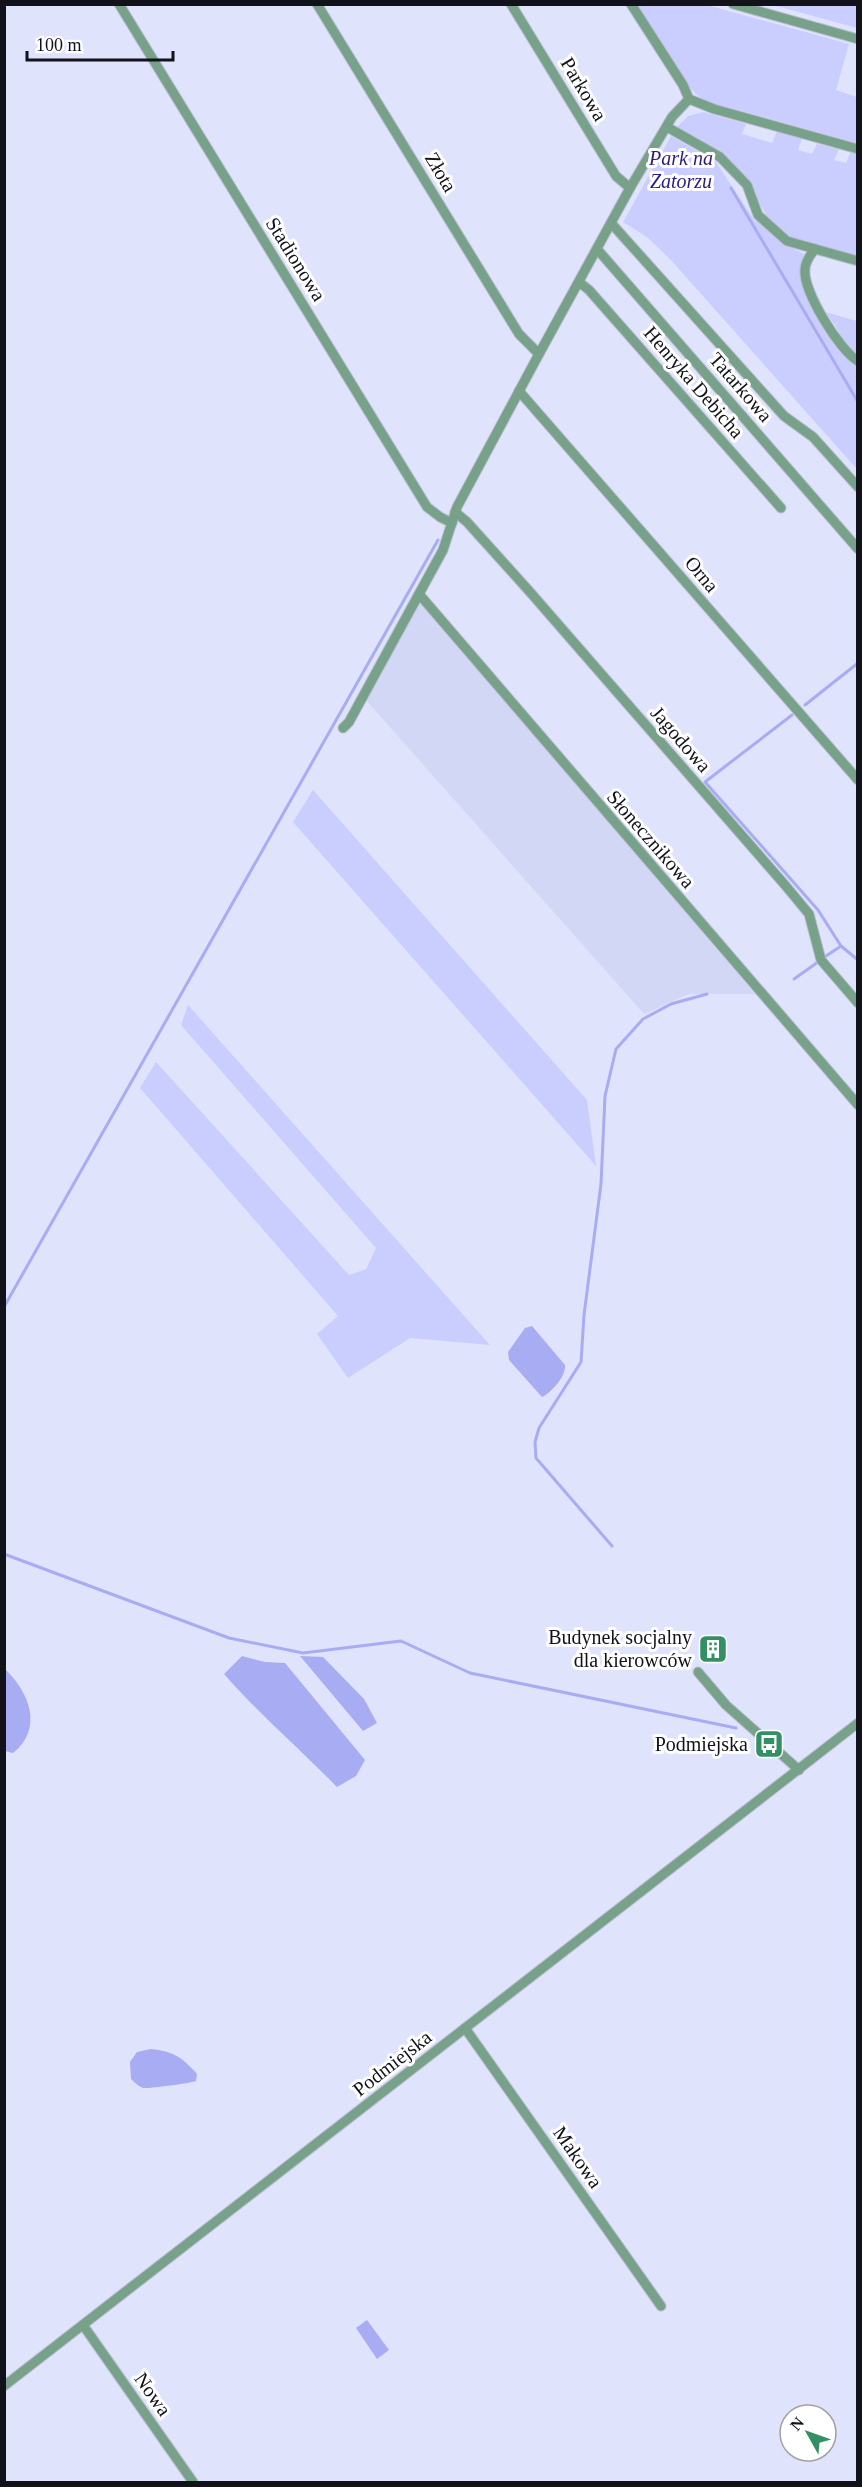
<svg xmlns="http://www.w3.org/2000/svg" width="862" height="2487" viewBox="0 0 862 2487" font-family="Georgia,serif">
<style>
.built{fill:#d3d7f6}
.green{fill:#cacefe}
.water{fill:#a7acf3}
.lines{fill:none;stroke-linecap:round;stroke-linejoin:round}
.stream{stroke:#a7acf3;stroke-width:3}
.street-casing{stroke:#bbbdd3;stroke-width:11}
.street{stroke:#77a189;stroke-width:9}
.labels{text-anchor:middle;stroke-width:6;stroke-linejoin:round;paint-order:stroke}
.street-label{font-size:20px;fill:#11121a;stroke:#fff}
.park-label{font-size:20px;font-style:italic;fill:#2c1c81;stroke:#fff}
.poi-label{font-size:20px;fill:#11121a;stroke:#fff;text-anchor:end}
</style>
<rect width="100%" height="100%" fill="#e0e3fc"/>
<polygon class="built" points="420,601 755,994 689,994 644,1014 365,699"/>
<g class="green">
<path d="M639,5H707L849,44L836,90L857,97V143L728,107L726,109C716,105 704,102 696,94C674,72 657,36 640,10Z"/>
<polygon points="773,5 857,5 857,28"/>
<polygon points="703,112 746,124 742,134 772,143 777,131 802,138 798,150 812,154 817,144 839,149 834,160 846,163 851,151 857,153 857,256 797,238 795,241 785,236 771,223 747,183 677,127 688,116"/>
<polygon points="671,136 716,162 755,221 759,217 786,245 806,255 812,308 845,357 857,364 857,469 669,258 647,237 623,222"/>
<polygon points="825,312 857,321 857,356 847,348 835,325"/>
<polygon points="313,790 587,1100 596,1166 293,822"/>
<polygon points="188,1005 490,1345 410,1338 348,1378 317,1334 338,1316 140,1088 156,1062 349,1275 366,1269 376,1248 181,1025"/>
</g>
<g class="water">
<path d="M532,1326L565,1365C566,1376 552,1392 542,1397L509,1360L508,1352L525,1328Z"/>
<path d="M242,1656L265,1662L285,1663L365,1760L356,1776L337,1787C300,1749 259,1714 224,1674Z"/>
<polygon points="300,1656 323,1657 364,1699 377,1723 363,1731"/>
<path d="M5,1669C29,1692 44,1728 13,1753L5,1751Z"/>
<path d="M151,2049C173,2051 183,2058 197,2074L196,2081C192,2083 147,2089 143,2088C138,2086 135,2083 131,2079L130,2062L137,2052Z"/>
<polygon points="367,2320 389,2350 377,2359 356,2328"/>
</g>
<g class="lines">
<g class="stream">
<polyline points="731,188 858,402"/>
<polyline points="805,705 858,663"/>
<polyline points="792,715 705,782 818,910 841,946"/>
<polyline points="823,958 841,946 858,960"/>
<polyline points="794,979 818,962"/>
<polyline points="4,1307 438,540"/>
<polyline points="612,1546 536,1458 535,1442 539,1428 581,1362 584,1315 601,1184 605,1096 616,1049 643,1019 671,1004 707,994"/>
<polyline points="4,1554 229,1638 303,1653 401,1641 470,1673 736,1728"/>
</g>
<g class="street-casing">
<g id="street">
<polyline points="119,4 427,507 440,517 452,523"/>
<polyline points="317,4 519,334 539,354"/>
<polyline points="511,4 616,176 630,188"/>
<polyline points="631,4 683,85 689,99"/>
<polyline points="733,4 858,39"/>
<polyline points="689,99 714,109 858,149"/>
<polyline points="667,127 720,157 747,185 758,215 787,241 858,261"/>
<polyline points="611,223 784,416 813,437 858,487"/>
<polyline points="597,249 858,549"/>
<path d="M815,249C810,255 805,262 805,270C803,291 839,350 858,361"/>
<polyline points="579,282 589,290 781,508"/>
<polyline points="519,391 858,780"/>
<polyline points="455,512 467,522 530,592 785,885 809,914 821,960 858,1003"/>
<polyline points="419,594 858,1105"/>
<polyline points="343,728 349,722 443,550 457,507 539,354 630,188 672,117 689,99"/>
<polyline points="698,1672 726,1705 799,1770"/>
<polyline points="465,2028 661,2306"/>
<polyline points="83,2325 193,2482"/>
<polyline points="4,2386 858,1723"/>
</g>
</g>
<use href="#street" class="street"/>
</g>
<defs>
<g id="building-square" transform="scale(1.5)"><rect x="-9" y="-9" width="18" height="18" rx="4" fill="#358f64" stroke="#fff"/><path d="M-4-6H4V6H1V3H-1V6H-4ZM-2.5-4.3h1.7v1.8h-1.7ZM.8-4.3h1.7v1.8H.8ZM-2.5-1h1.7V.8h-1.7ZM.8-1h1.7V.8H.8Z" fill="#fff"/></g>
<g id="bus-square" transform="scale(1.5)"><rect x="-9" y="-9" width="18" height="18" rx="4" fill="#358f64" stroke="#fff"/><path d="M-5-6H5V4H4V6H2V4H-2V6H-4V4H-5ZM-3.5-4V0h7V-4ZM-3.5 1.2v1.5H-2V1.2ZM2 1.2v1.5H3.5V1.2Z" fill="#fff"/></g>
</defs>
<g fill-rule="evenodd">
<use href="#building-square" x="713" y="1649"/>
<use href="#bus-square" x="769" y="1744"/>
</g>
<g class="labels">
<g class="street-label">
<text transform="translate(584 89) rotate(59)" y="7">Parkowa</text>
<text transform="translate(441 172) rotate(59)" y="7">Złota</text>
<text transform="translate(296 259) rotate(58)" y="7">Stadionowa</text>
<text transform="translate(694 382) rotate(49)" y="7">Henryka Debicha</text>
<text transform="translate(741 387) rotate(49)" y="7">Tatarkowa</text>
<text transform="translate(702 574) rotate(50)" y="7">Orna</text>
<text transform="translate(681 739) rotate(49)" y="7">Jagodowa</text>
<text transform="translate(651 839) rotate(49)" y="7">Słonecznikowa</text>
<text transform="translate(392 2063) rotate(-38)" y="7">Podmiejska</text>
<text transform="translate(578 2157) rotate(55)" y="7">Makowa</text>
<text transform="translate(153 2394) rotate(55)" y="7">Nowa</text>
</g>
<g class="park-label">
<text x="681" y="165">Park na<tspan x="681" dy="23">Zatorzu</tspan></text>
</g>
<g class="poi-label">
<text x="692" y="1644">Budynek socjalny<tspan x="692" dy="23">dla kierowców</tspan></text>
<text x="748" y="1751">Podmiejska</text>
</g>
</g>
<rect width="862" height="2487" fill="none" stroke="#11121a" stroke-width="12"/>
<g transform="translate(808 2433) rotate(310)"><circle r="28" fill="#ffffff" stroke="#a0a0a3" stroke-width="1.5"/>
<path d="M0-4.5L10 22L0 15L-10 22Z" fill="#358f64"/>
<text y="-9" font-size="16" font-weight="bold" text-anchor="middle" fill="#11121a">N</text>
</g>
<path d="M27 51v9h146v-9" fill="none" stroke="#11121a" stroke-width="3"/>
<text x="36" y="51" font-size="18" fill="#11121a" stroke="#ffffff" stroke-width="4.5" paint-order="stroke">100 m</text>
</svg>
